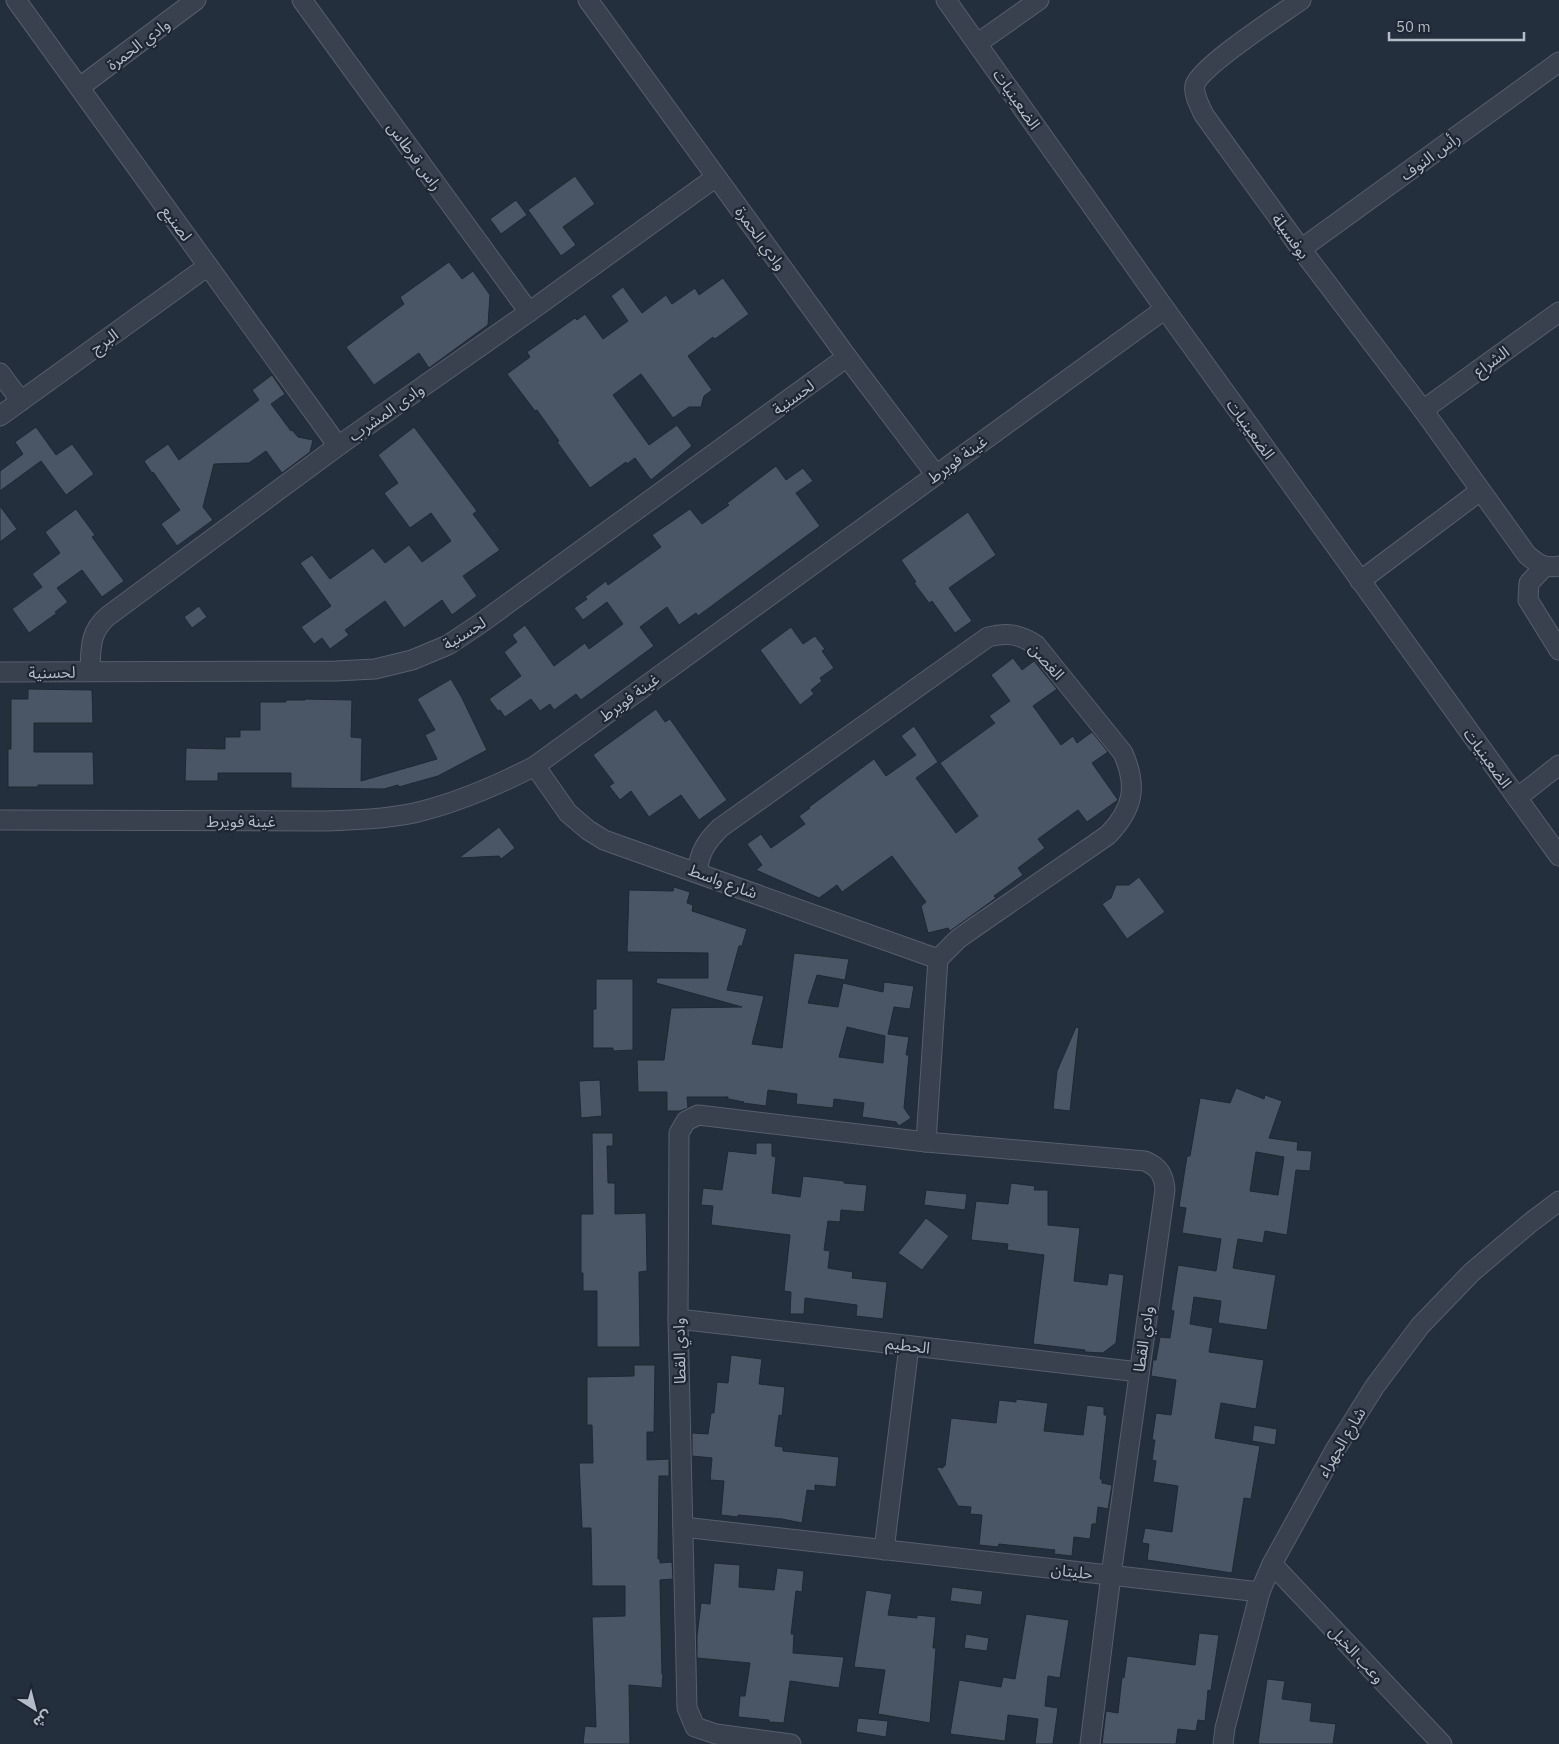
<svg xmlns="http://www.w3.org/2000/svg" width="1559" height="1744" viewBox="0 0 1559 1744" font-family="'IBM Plex Sans','Noto Sans Arabic',sans-serif">
<style>
.building{fill:#4a5665;stroke:#1f2834;fill-rule:evenodd}
.lines{fill:none;stroke-linecap:round;stroke-linejoin:round}
.minor-casing{stroke:#565f6b;stroke-width:21}
.minor{stroke:#38414d;stroke-width:19}
.labels{text-anchor:middle;stroke-width:4.5;stroke-linejoin:round;paint-order:stroke}
.street-label{font-size:16px;fill:#b4bcc8;stroke:#1d2632}
</style>
<rect width="100%" height="100%" fill="#242f3d"/>
<g class="building">
<polygon points="575,176 595,204 563,227 576,245 561,256 528,210"/>
<polygon points="516,200 527,215 501,234 490,219"/>
<polygon points="449,262 462,279 473,271 490,295 488,325 429,368 419,353 374,385 346,347 404,304 400,297"/>
<polygon points="723,278 749,314 715,339 713,337 688,356 712,390 704,396 701,407 689,407 673,418 641,374 613,395 649,445 677,425 692,446 651,480 635,458 627,464 626,462 590,488 557,442 559,441 537,410 535,411 507,374 530,357 527,352 575,318 577,320 585,314 603,339 628,321 611,296 623,287 642,313 666,295 672,304 695,288 699,295"/>
<polygon points="272,375 285,394 271,404 291,431 292,430 298,437 313,440 310,452 282,473 266,451 249,463 214,464 203,507 213,520 177,546 161,524 180,510 153,472 152,473 144,461 168,444 179,460 259,400 252,390"/>
<polygon points="36,427 56,455 72,444 94,474 66,495 41,461 0,491 0,471 23,454 15,442"/>
<polygon points="414,427 477,511 473,514 500,550 463,576 477,596 452,615 442,600 404,628 385,601 345,630 349,635 330,649 322,638 314,644 301,627 331,606 300,563 312,555 330,579 373,548 385,563 409,545 422,562 451,541 431,513 410,528 384,493 398,483 378,455"/>
<polygon points="776,466 786,480 803,468 813,481 796,493 820,526 698,616 696,613 679,625 667,607 640,627 654,646 581,700 576,694 554,710 550,704 540,711 531,699 505,717 500,710 498,711 489,699 521,676 504,652 517,642 512,635 525,625 554,666 585,643 589,649 623,624 607,602 583,620 574,608 587,599 585,597 606,581 608,585 661,547 652,535 690,509 702,524 729,505 727,503"/>
<polygon points="0,506 17,529 0,542"/>
<polygon points="76,509 95,535 92,537 124,581 102,597 82,570 57,588 68,602 55,612 57,613 29,633 12,609 42,587 32,574 60,553 45,532"/>
<polygon points="968,512 996,555 949,588 972,621 955,633 932,601 929,603 914,583 916,582 901,560"/>
<polygon points="199,606 207,617 192,628 184,617"/>
<polygon points="791,627 803,644 815,636 825,649 822,651 834,668 820,678 822,681 811,690 814,694 800,705 760,650"/>
<polygon points="1013,658 1022,670 1034,661 1057,689 1033,706 1061,745 1073,736 1077,743 1092,732 1105,748 1108,752 1092,763 1118,800 1087,822 1078,810 1038,839 1045,848 1018,868 1023,875 994,896 996,898 950,931 948,928 928,933 921,906 926,902 892,856 842,892 837,885 819,898 756,870 762,865 747,844 761,834 771,848 805,824 799,816 810,808 809,807 874,759 886,776 916,755 901,736 914,726 938,762 916,778 956,833 978,816 940,763 995,723 989,716 1010,701 991,675"/>
<polygon points="451,679 462,698 487,750 438,776 399,787 398,785 384,789 291,788 291,773 218,773 218,781 185,781 186,748 225,749 225,737 240,737 240,730 260,730 260,702 286,702 286,700 305,700 305,699 352,700 351,737 362,738 361,781 437,759 425,735 435,730 417,699"/>
<polygon points="28,689 92,690 93,723 34,723 34,752 93,752 94,785 38,785 38,787 8,787 8,749 11,749 11,699 28,699"/>
<polygon points="656,709 665,722 670,719 727,800 699,820 681,795 649,817 631,791 620,800 609,786 614,783 593,755"/>
<polygon points="499,827 515,848 501,859 499,856 459,858"/>
<polygon points="1139,877 1165,912 1127,939 1102,904 1111,898 1116,885 1129,885"/>
<path d="M674,887L690,892L687,903L693,905L692,911L747,929L742,946H739L727,990L764,996L752,1044L782,1048L794,953L849,959L845,980L817,975L808,1003L838,1007L843,983L883,992L884,982L914,986L910,1009L894,1007L888,1034L909,1037L906,1055H909L904,1108L911,1118L899,1126L896,1122L862,1117L864,1103L834,1099L833,1108L796,1104L797,1094L768,1090L766,1106L743,1103L744,1102L728,1099V1097H687L688,1108L680,1111H667V1092H638L637,1060H664L671,1008L742,1007L656,983L657,978H708V953L627,952L629,890L673,891ZM847,1027L885,1036L883,1063L839,1057Z"/>
<polygon points="596,979 633,979 633,1050 613,1051 613,1048 593,1048 593,1009 596,1009"/>
<polygon points="1076,1027 1079,1028 1070,1111 1053,1109 1057,1071"/>
<polygon points="600,1080 602,1116 581,1118 579,1081"/>
<path d="M1236,1088L1264,1099L1265,1095L1282,1101L1269,1138L1298,1142L1297,1150L1312,1151L1310,1171L1296,1170L1287,1235L1265,1231L1263,1243L1238,1239L1233,1268L1276,1275L1267,1330L1218,1323L1221,1301L1194,1297L1190,1324L1213,1328L1209,1352L1264,1360L1256,1409L1221,1403L1215,1438L1260,1446L1251,1499L1244,1498L1232,1573L1147,1560L1149,1544L1142,1543L1145,1528L1172,1532L1178,1486L1153,1482L1156,1461L1152,1460L1155,1440H1152L1156,1413L1171,1415L1176,1380L1151,1376L1153,1360H1156L1160,1337L1170,1338L1174,1311L1171,1310L1178,1265L1216,1271L1221,1239L1182,1233L1186,1208L1179,1207L1187,1156H1190L1200,1098L1230,1103ZM1256,1152L1284,1157L1278,1195L1250,1191Z"/>
<polygon points="592,1133 613,1133 613,1146 607,1146 608,1183 615,1183 615,1214 646,1213 647,1271 639,1272 640,1347 597,1347 597,1291 583,1291 583,1273 581,1273 581,1214 593,1214"/>
<polygon points="756,1143 772,1143 772,1156 776,1157 772,1193 800,1197 803,1176 844,1181 844,1183 867,1185 864,1212 841,1210 840,1222 828,1221 824,1250 830,1251 828,1268 853,1272 852,1278 887,1282 883,1319 856,1316 857,1305 805,1298 804,1314 790,1314 791,1292 784,1291 790,1235 711,1225 713,1206 701,1205 703,1188 722,1190 728,1151 756,1154"/>
<polygon points="1011,1183 1035,1186 1034,1190 1048,1190 1048,1225 1080,1228 1074,1281 1107,1285 1109,1273 1124,1275 1116,1343 1103,1353 1085,1352 1085,1350 1033,1344 1044,1255 1007,1250 1008,1244 971,1240 976,1201 1008,1204"/>
<polygon points="926,1190 967,1194 965,1210 924,1205"/>
<polygon points="926,1218 949,1236 922,1270 898,1253"/>
<polygon points="731,1355 762,1359 759,1384 785,1387 782,1416 779,1415 775,1446 783,1447 783,1451 839,1457 836,1487 815,1485 815,1491 807,1490 802,1523 782,1519 738,1515 738,1517 721,1515 724,1481 710,1480 712,1458 692,1456 692,1433 708,1434 711,1413 714,1413 717,1382 728,1383"/>
<polygon points="634,1365 655,1365 654,1432 647,1432 647,1460 669,1459 669,1476 659,1476 658,1559 660,1559 660,1563 672,1562 673,1579 660,1580 662,1674 663,1674 662,1688 629,1685 630,1744 583,1744 585,1726 596,1727 592,1617 625,1616 625,1586 592,1586 591,1528 582,1528 579,1463 593,1463 592,1425 587,1425 587,1377 634,1376"/>
<polygon points="1016,1399 1048,1403 1044,1431 1083,1435 1087,1405 1104,1407 1104,1415 1107,1415 1100,1479 1102,1479 1102,1483 1112,1485 1108,1509 1098,1507 1096,1524 1092,1524 1090,1539 1074,1537 1072,1556 1054,1554 1055,1550 999,1544 998,1547 979,1545 982,1515 970,1514 971,1507 958,1506 936,1467 943,1468 943,1466 945,1466 951,1418 996,1423 999,1400 1016,1402"/>
<polygon points="1254,1425 1277,1429 1275,1445 1252,1441"/>
<polygon points="714,1563 740,1565 739,1587 774,1590 777,1568 804,1571 802,1592 796,1591 791,1634 794,1634 793,1653 844,1657 839,1688 790,1681 784,1723 769,1722 769,1720 738,1717 740,1696 745,1696 750,1663 697,1658 697,1636 701,1603 710,1604"/>
<polygon points="952,1587 983,1591 981,1605 950,1601"/>
<polygon points="866,1590 892,1594 888,1615 917,1618 917,1615 936,1617 933,1648 936,1648 930,1723 878,1714 885,1670 854,1667"/>
<polygon points="1026,1614 1069,1620 1060,1678 1048,1676 1045,1706 1058,1708 1053,1744 1035,1744 1038,1719 1008,1715 1005,1741 950,1734 959,1680 1001,1687 1003,1677 1015,1679"/>
<polygon points="1199,1633 1219,1635 1211,1691 1208,1690 1205,1721 1198,1720 1196,1731 1178,1729 1176,1744 1102,1744 1106,1711 1118,1713 1122,1677 1124,1678 1127,1656 1195,1665"/>
<polygon points="966,1634 989,1638 987,1651 964,1648"/>
<polygon points="1267,1679 1285,1681 1282,1699 1312,1703 1310,1721 1336,1724 1333,1744 1258,1744"/>
<polygon points="858,1718 888,1721 886,1737 856,1732"/>
</g>
<g class="lines">
<g class="minor-casing">
<g id="minor">
<polyline points="16,0 338,446"/>
<polyline points="302,0 529,312"/>
<polyline points="588,0 847,357 936,475"/>
<polyline points="946,0 1165,309 1559,856"/>
<path d="M1301,0C1280,15 1201,66 1195,85C1193,95 1200,106 1204,115L1301,249L1423,410L1527,555C1538,564 1544,569 1559,566"/>
<polyline points="978,43 1039,0"/>
<polyline points="80,87 196,0"/>
<polyline points="1301,249 1559,62"/>
<polyline points="0,373 21,401"/>
<polyline points="1423,410 1559,312"/>
<polyline points="0,416 208,266"/>
<polyline points="1545,566 1529,583 1528,600 1559,650"/>
<polyline points="1360,581 1480,491"/>
<path d="M90,671C91,649 89,632 108,616L338,446L529,312L716,177"/>
<polyline points="0,672 336,671 375,669 412,660 448,645 481,623 847,357"/>
<polyline points="535,766 568,813 588,830 604,840 938,959"/>
<polyline points="1517,798 1559,765"/>
<path d="M0,820L326,821C356,820 385,819 414,813C457,803 496,786 535,766L1165,309"/>
<path d="M697,872C700,852 705,843 720,828L988,637C1006,632 1020,634 1036,645L1123,753C1138,787 1133,809 1108,835L972,929L958,939L938,959"/>
<polyline points="926,1142 938,959"/>
<polyline points="678,1319 1139,1372"/>
<polyline points="683,1527 1260,1592"/>
<polyline points="884,1550 909,1346"/>
<polyline points="1272,1564 1442,1744"/>
<path d="M791,1744L716,1734L695,1727L687,1708L678,1319L679,1133L686,1121L698,1115L926,1142L1145,1161C1159,1167 1164,1175 1165,1190L1111,1575L1090,1744"/>
<polyline points="1223,1744 1225,1728 1260,1592 1272,1564 1335,1450 1375,1386 1420,1326 1472,1272 1530,1223 1559,1201"/>
</g>
</g>
<use href="#minor" class="minor"/>
</g>
<g class="labels">
<g class="street-label">
<text transform="translate(138 44) rotate(-37)" y="6">وادي الحمرة</text>
<text transform="translate(1017 99) rotate(55)" y="6">الضعينيات</text>
<text transform="translate(415 156) rotate(54)" y="6">راس قرطاس</text>
<text transform="translate(1430 156) rotate(-36)" y="6">رأس النوف</text>
<text transform="translate(177 223) rotate(54)" y="6">لصنيع</text>
<text transform="translate(1291 236) rotate(54)" y="6">بوفسيلة</text>
<text transform="translate(761 238) rotate(54)" y="6">وادي الحمرة</text>
<text transform="translate(104 341) rotate(-36)" y="6">البرج</text>
<text transform="translate(1491 361) rotate(-36)" y="6">الشراع</text>
<text transform="translate(793 397) rotate(-36)" y="6">لحسنية</text>
<text transform="translate(386 412) rotate(-35)" y="6">وادى المشرب</text>
<text transform="translate(1251 429) rotate(54)" y="6">الضعينيات</text>
<text transform="translate(957 459) rotate(-36)" y="6">غينة فويرط</text>
<text transform="translate(464 633) rotate(-32)" y="6">لحسنية</text>
<text transform="translate(1047 661) rotate(48)" y="6">الغصن</text>
<text transform="translate(52 672) rotate(-1)" y="6">لحسنية</text>
<text transform="translate(629 697) rotate(-36)" y="6">غينة فويرط</text>
<text transform="translate(1488 758) rotate(54)" y="6">الضعينيات</text>
<text x="241" y="827">غينة فويرط</text>
<text transform="translate(723 881) rotate(20)" y="6">شارع واسط</text>
<text transform="translate(1143 1339) rotate(-82)" y="6">وادي القطا</text>
<text transform="translate(908 1345) rotate(7)" y="6">الحطيم</text>
<text transform="translate(679 1351) rotate(-91)" y="6">وادي القطا</text>
<text transform="translate(1341 1442) rotate(-59)" y="6">شارع الجهراء</text>
<text transform="translate(1072 1571) rotate(6)" y="6">حليتان</text>
<text transform="translate(1357 1654) rotate(47)" y="6">وعب الخيل</text>
</g>
</g>
<g transform="translate(35 1709) rotate(144)" stroke="#1d2632" stroke-width="4" paint-order="stroke">
<path d="M0-4L9 19L0 12L-9 19Z" fill="#b4bcc8"/>
<text y="-8" font-size="14" font-weight="bold" text-anchor="middle" fill="#b4bcc8">ش</text>
</g>
<path d="M1389 32v8h135v-8" fill="none" stroke="#b4bcc8" stroke-width="2.5"/>
<text x="1396" y="32" font-size="15" fill="#b4bcc8" stroke="#1d2632" stroke-width="4" paint-order="stroke">50 m</text>
</svg>
